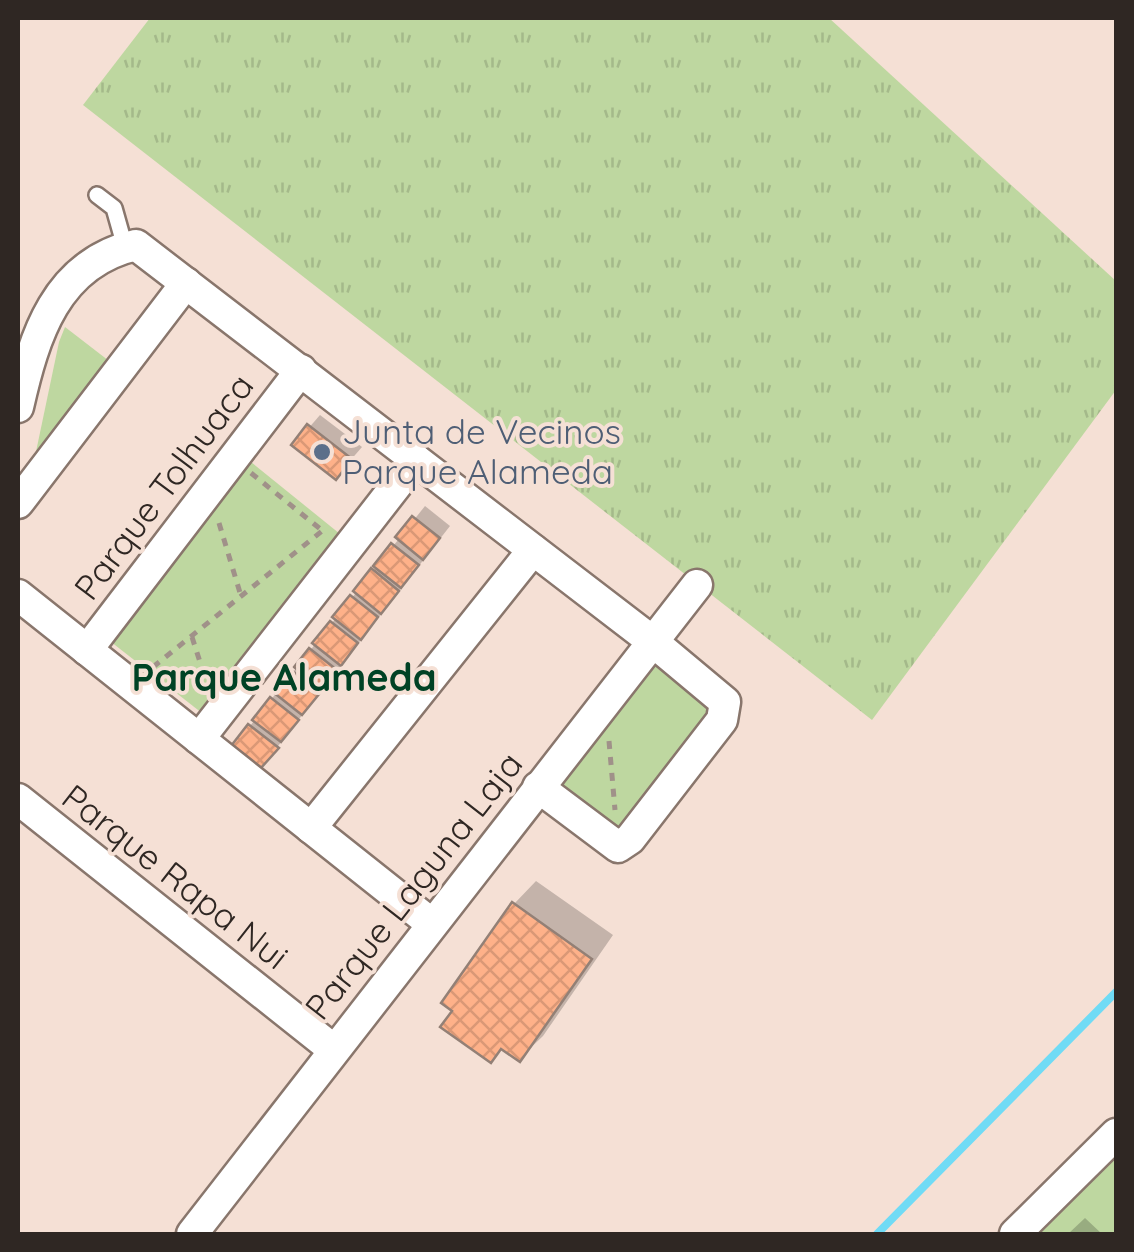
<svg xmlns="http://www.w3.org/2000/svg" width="1134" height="1252" viewBox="0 0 1134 1252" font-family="Quicksand,sans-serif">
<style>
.grass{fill:url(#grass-tufts)}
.green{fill:#bed7a0}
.shadow{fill:#0003}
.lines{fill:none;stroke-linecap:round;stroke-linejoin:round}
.stream{stroke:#70dbf5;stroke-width:8}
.building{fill:url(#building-cross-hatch);stroke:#938076;stroke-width:2.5}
.service-casing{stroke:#89766c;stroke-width:20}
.minor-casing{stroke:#89766c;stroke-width:35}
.path{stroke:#a09189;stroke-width:5;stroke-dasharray:8 8;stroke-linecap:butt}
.service{stroke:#fff;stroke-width:15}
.minor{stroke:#fff;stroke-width:30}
.service-dot{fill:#5c6f8a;stroke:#f5e0d5;stroke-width:4}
.labels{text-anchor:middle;stroke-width:8;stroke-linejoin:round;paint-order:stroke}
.service-label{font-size:35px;fill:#4e5e75;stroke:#f5e0d5;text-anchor:start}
.street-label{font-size:35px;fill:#2f2723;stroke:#f5e0d5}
.neighbourhood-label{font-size:38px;font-weight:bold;fill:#004225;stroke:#f5e0d5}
</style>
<defs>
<pattern id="grass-tufts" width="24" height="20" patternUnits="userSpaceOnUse" patternTransform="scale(2.5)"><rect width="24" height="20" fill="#bed7a0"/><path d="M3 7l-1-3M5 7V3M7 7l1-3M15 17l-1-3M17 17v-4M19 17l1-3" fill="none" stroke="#a4b98a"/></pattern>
<pattern id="building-cross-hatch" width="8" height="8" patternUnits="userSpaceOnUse" patternTransform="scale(2.5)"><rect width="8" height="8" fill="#feb189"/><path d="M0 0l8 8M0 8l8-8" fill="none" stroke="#da9876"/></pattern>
</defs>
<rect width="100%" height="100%" fill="#f5e0d5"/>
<polygon class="grass" points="150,18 829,18 1116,281 1116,390 872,720 83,105"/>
<g class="green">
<polygon points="65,327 113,364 33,466 59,342"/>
<polygon points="246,458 345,538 207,717 106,638"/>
<polygon points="661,658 716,703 621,833 554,795"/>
<polygon points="1116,1154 1116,1234 1037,1234"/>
</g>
<g class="shadow">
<polygon points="320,415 362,447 336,477 294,445"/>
<polygon points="425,506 450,526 271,755 250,726"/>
<polygon points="536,881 613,935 543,1036 520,1058 503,1047 491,1060 514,904"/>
<polygon points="1085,1218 1102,1234 1068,1234"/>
</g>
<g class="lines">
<polyline class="stream" points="877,1234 1116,992"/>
</g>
<g class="building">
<polygon points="307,424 352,459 336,480 291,445"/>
<polygon points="412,516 440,538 423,560 395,537"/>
<polygon points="391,543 419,565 401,588 373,566"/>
<polygon points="371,568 399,591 381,614 353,591"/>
<polygon points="350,595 378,617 361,640 332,617"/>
<polygon points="330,621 358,643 341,666 312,643"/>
<polygon points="309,648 337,670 322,689 294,667"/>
<polygon points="291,670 320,693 302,715 273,692"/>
<polygon points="270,697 299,720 281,742 252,720"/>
<polygon points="248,724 279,748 260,769 231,746"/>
<polygon points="512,902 592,959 520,1062 501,1049 491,1063 440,1027 452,1011 441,1003"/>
</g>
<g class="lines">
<g class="service-casing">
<polyline id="service" points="97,195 114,208 125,247"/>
</g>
<g class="minor-casing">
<g id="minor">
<path d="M18,407C34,336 56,263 136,245L652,641L725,702L722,720L630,839L618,847L538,787"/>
<polyline points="18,503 186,283"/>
<polyline points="18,595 432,924"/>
<polyline points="87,650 301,370"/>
<polyline points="199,739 416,460"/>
<polyline points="18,799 334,1050"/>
<polyline points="311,828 533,550"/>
<polyline points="192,1234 697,585"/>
<polyline points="1015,1234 1116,1134"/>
</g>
</g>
<g class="path">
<polyline points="251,473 324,532"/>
<polyline points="219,523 241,596"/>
<polyline points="192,637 207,684"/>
<polyline points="153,667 322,531"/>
<polyline points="609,741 615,810"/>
</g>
<use href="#service" class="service"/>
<use href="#minor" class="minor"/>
</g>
<circle class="service-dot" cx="322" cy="452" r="10"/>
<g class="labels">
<g class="service-label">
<text x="342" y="444">Junta de Vecinos<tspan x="342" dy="40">Parque Alameda</tspan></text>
</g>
<g class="street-label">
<text transform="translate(164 487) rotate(-53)" y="12">Parque Tolhuaca</text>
<text transform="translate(175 877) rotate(38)" y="12">Parque Rapa Nui</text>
<text transform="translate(414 886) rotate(-52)" y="12">Parque Laguna Laja</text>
</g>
<g class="neighbourhood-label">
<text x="284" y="691">Parque Alameda</text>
</g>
</g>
<rect width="1134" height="1252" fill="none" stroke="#2f2723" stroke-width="40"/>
</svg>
